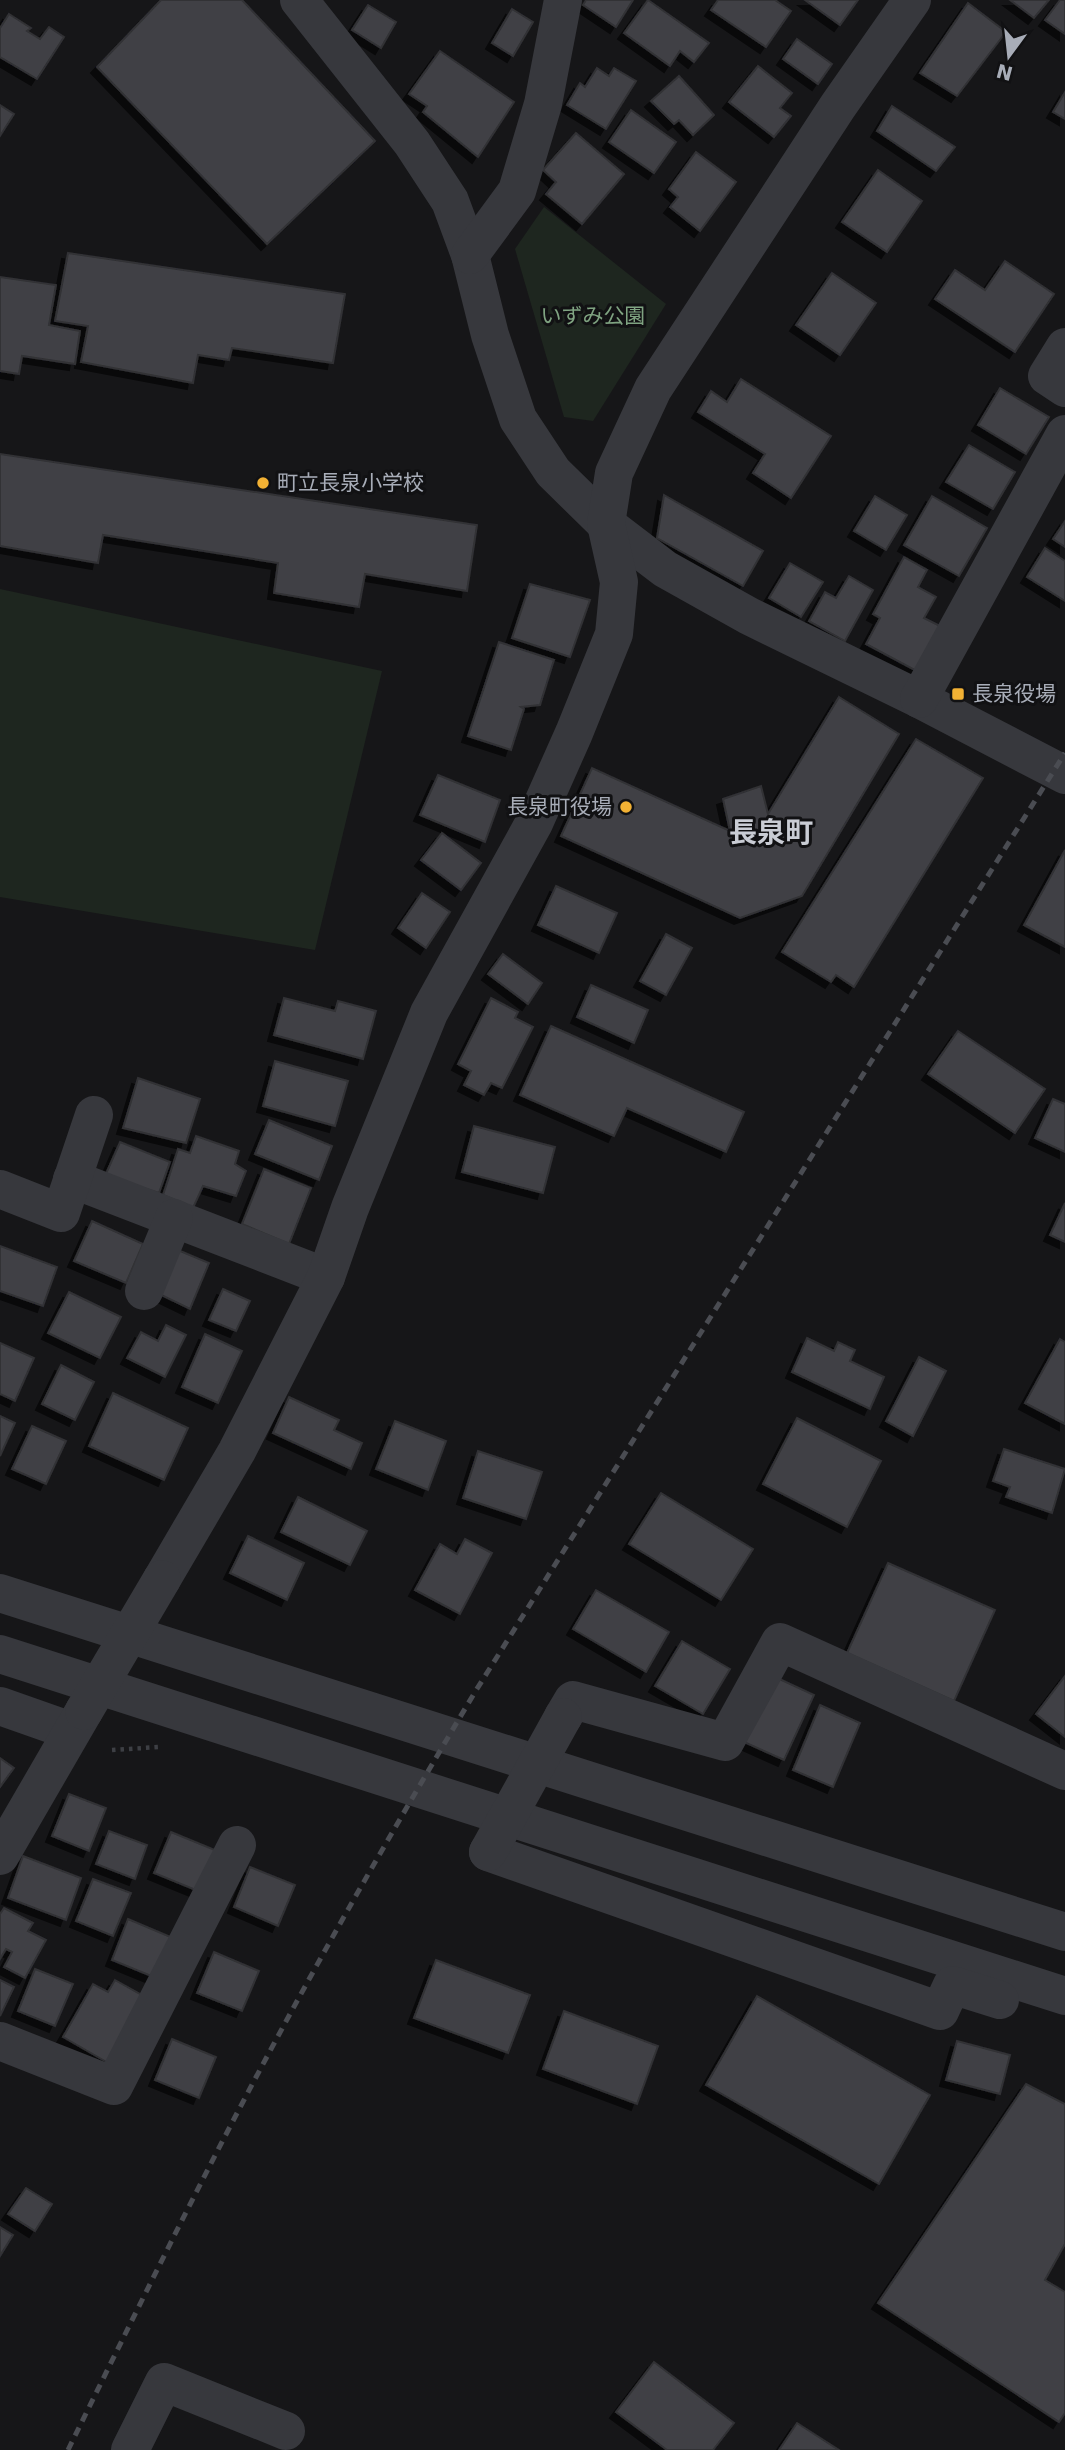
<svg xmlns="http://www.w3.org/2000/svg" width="1065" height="2450" viewBox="0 0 1065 2450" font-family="'DejaVu Sans','Noto Sans JP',sans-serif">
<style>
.green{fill:#1e261f}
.building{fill:#404145;stroke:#303034;stroke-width:2;filter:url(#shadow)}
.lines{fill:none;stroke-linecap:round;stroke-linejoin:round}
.path{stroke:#3d3f44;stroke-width:4.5;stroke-dasharray:3.5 5;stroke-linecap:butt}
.minor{stroke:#37383d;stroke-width:38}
.rail{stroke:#4a4c52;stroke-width:5;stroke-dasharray:9 7;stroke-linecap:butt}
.minor-bridge{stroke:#37383d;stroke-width:38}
.poi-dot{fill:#f2b134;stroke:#111113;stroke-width:2.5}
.labels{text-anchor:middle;stroke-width:6;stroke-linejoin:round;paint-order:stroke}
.park-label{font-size:21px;fill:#7fa381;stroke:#111113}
.poi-label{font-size:21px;fill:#a8adb8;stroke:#111113;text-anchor:start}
.district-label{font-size:28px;font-weight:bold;fill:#c9ccd4;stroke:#111113}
</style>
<defs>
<filter id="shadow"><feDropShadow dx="-6" dy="6" stdDeviation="0" flood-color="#0009"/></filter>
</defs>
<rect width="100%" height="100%" fill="#161618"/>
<g class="green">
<polygon points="544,207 666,304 593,421 564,417 515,249"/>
<polygon points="0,589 382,671 315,950 0,897"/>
</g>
<g class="building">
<polygon points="161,0 242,0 375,141 267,244 97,67"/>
<polygon points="586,0 633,0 616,27 583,5"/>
<polygon points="648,0 709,43 694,62 680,51 670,66 624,33"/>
<polygon points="718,0 775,0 791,11 766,47 711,10"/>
<polygon points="805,0 858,0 840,25"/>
<polygon points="1010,0 1049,0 1034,18"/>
<polygon points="1060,0 1065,0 1065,34 1045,20"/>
<polygon points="968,3 1006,32 957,96 920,73"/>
<polygon points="368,5 396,22 381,48 352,30"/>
<polygon points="512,9 533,22 513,56 492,43"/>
<polygon points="9,14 31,28 27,31 40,39 49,27 64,37 37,79 0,57 0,28"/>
<polygon points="797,39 832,64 818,84 783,59"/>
<polygon points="440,51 514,102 478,157 423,112 427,106 409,94"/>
<polygon points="758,66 792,93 780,108 791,116 774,137 729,102"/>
<polygon points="597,68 609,76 614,68 636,81 606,129 567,105 580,83 585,87"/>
<polygon points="679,76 714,115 693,135 679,120 674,124 651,101"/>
<polygon points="1065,92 1065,119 1053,112"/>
<polygon points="0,105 14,114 0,136"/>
<polygon points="892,106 955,147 936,171 877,131"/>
<polygon points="631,110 676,142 654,173 609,142"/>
<polygon points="576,133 624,174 582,224 546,194 556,182 543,170"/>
<polygon points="696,152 736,182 700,231 670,207 678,197 669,189"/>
<polygon points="878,170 922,201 887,252 842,222"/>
<polygon points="68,253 345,294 333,363 232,348 229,360 198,355 193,383 81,362 88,326 55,321"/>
<polygon points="1005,261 1054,294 1015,352 935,299 955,270 985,290"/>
<polygon points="832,273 876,303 840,355 796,325"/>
<polygon points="0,277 56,285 49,325 80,331 75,364 22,356 19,374 0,371"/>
<polygon points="741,379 831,436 791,498 753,473 765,454 698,412 711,391 727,402"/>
<polygon points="1000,388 1049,417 1026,454 978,425"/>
<polygon points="969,445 1015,472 993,509 946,482"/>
<polygon points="0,454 477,525 467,591 365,574 359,607 274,593 278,563 103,535 98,563 0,546"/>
<polygon points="664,495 763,551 743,586 657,538"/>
<polygon points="875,496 907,515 886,550 854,531"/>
<polygon points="932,496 987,528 959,576 904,545"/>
<polygon points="1065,521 1065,547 1053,539"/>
<polygon points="1045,548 1065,561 1065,601 1027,577"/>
<polygon points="904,557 927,570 918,587 936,597 924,618 946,629 922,674 866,644 880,618 873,614"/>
<polygon points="790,563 823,582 801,617 769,598"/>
<polygon points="849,576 873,590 845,641 809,621 825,592 836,598"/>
<polygon points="530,584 590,600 570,657 512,638"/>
<polygon points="499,642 554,660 540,705 521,707 524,709 511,750 468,736"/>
<polygon points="839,697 899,734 802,896 740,918 561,836 592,768 730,831 723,799 761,786 768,814"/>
<polygon points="916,739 983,778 854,987 836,975 831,982 782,952"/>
<polygon points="438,775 500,800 485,842 420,815"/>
<polygon points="442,833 481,863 461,890 421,860"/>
<polygon points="1065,850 1065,947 1024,925"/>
<polygon points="556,886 617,913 599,953 538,925"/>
<polygon points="422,893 450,912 426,948 398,928"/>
<polygon points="666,934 692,948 666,995 640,981"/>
<polygon points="503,954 542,983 528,1004 488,974"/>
<polygon points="591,985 648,1010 634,1043 577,1017"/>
<polygon points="284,998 335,1011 338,1001 376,1011 363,1059 274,1035"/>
<polygon points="491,998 518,1012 515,1018 533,1027 502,1088 491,1083 484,1095 464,1085 471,1071 458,1064"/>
<polygon points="551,1026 744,1112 726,1152 627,1108 614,1136 520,1095"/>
<polygon points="958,1031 1045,1089 1015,1133 928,1074"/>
<polygon points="275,1061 348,1081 335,1126 263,1106"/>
<polygon points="138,1078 200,1099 186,1143 123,1128"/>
<polygon points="1053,1099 1065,1104 1065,1152 1035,1138"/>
<polygon points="269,1120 332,1146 319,1180 255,1154"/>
<polygon points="474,1126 555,1147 543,1193 462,1172"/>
<polygon points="196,1136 239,1151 235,1164 246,1171 236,1196 203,1186 193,1208 163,1195 178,1149 190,1153"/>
<polygon points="120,1142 170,1162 159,1193 105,1176"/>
<polygon points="264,1169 311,1188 289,1244 242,1224"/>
<polygon points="1065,1203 1065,1242 1050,1235"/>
<polygon points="92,1221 143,1244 126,1283 74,1261"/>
<polygon points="0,1246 57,1267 43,1306 0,1291"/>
<polygon points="173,1248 209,1263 190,1309 155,1292"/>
<polygon points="223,1289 250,1301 236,1331 209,1320"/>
<polygon points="69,1292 121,1317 100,1358 48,1333"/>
<polygon points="166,1325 186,1335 165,1377 127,1358 141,1332 158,1341"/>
<polygon points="205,1334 242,1351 218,1403 182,1387"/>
<polygon points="807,1338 834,1351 838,1342 855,1350 850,1361 884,1377 870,1409 792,1372"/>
<polygon points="1060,1339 1065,1342 1065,1424 1025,1403"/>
<polygon points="0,1343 34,1358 15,1401 0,1394"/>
<polygon points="919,1357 946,1371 913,1436 886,1421"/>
<polygon points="61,1365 94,1382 75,1420 42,1404"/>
<polygon points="113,1393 188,1428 164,1480 89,1446"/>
<polygon points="289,1397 339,1420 334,1430 362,1443 351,1469 273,1433"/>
<polygon points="0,1416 15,1423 0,1456"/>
<polygon points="797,1418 881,1461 847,1527 763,1484"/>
<polygon points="395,1421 446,1441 428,1490 376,1469"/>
<polygon points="32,1426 66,1441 46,1484 12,1469"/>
<polygon points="1004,1449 1065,1469 1052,1513 1006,1497 1010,1487 993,1481"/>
<polygon points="478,1451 542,1472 526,1519 463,1498"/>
<polygon points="661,1493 753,1549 721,1600 629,1544"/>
<polygon points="298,1497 367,1531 350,1565 281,1532"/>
<polygon points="248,1536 304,1563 287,1600 230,1573"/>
<polygon points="465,1539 492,1553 460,1614 415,1590 440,1544 457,1554"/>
<polygon points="888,1563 995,1610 954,1701 847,1653"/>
<polygon points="596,1590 669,1632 646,1672 573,1629"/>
<polygon points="682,1641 730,1669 703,1714 655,1686"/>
<polygon points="773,1676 814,1695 784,1760 744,1742"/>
<polygon points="1065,1676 1065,1737 1036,1714"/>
<polygon points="820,1705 860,1723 833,1787 793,1770"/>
<polygon points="0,1758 14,1768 0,1787"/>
<polygon points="69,1794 106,1808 89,1851 52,1836"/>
<polygon points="109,1831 147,1845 135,1879 96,1864"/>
<polygon points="171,1832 215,1850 198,1891 154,1873"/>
<polygon points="23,1856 81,1878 66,1920 8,1898"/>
<polygon points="250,1867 295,1885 278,1926 234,1907"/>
<polygon points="93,1879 131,1893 113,1936 76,1921"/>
<polygon points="4,1908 33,1923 28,1931 46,1940 25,1978 4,1967 12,1952 6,1949 0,1959 0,1914"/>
<polygon points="128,1919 173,1938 156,1978 112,1960"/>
<polygon points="214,1952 259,1971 242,2011 197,1993"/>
<polygon points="436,1960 530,1995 508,2053 414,2018"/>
<polygon points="35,1969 73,1984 55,2026 18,2011"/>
<polygon points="0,1980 14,1987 0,2016"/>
<polygon points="115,1980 147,1998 110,2064 63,2037 93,1984 108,1992"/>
<polygon points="757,1996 930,2095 879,2184 706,2085"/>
<polygon points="564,2011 658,2046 637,2104 543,2069"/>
<polygon points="172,2039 216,2057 199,2098 155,2080"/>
<polygon points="957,2041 1010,2055 1000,2094 946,2080"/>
<polygon points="1026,2084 1065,2104 1065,2244 1045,2280 1065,2292 1065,2413 1059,2422 878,2303"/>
<polygon points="26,2188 52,2204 35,2231 8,2214"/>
<polygon points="0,2227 13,2235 0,2256"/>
<polygon points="654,2362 734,2423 713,2450 667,2450 616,2412"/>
<polygon points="797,2423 839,2450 779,2450"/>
</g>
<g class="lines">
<polyline class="path" points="112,1750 159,1747"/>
<g class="minor">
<polyline points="299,0 412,143 450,201 470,255 490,335 518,419 553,472 606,524 665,569 749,616 919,699 1065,775"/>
<polyline points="470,255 517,191 543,104 563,0"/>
<polyline points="1065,347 1047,376 1065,388"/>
<polyline points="919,699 1065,434"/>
<polyline points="72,1179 326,1277"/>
<polyline points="0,1189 61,1213 94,1115"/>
<polyline points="144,1291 174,1218"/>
<polyline points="162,1579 237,1451 326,1277 350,1208 429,1013 534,823 574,733 614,634 619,582 606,524 614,473 653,389 838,106 912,0"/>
<polyline points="0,1593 1065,1932"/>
<polyline points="0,1654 1065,1996"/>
<polyline points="0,1706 71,1731"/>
<polyline points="563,1717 573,1700 725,1742 780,1642 1065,1771"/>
<polyline points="488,1852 940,2011 952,1985 1000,2000"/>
<polyline points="0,1856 84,1711"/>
<polyline points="0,2041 114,2086 237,1845"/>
<polyline points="130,2450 164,2382 286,2431"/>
</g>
<path class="rail" d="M68,2450C136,2312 204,2173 277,2038C340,1921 407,1806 475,1692L1065,753"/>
<g class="minor-bridge">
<polyline points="84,1711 162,1579"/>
<polyline points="488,1852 563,1717"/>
</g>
</g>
<g class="poi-dot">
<circle cx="263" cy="483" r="7"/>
<rect x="951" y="687" width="14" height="14" rx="3.5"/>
<circle cx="626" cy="807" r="7"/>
</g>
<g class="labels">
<g class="park-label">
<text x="593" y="323">いずみ公園</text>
</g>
<g class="poi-label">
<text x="277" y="490">町立長泉小学校</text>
<text x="972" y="701">長泉役場</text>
<text x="612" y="814" text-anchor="end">長泉町役場</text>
</g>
<g class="district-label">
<text x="771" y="842">長泉町</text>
</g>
</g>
<g transform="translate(1009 56) rotate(195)" stroke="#111113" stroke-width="5" paint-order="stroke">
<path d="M0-5L12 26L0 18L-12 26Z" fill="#a8adb8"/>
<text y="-10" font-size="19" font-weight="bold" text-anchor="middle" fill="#a8adb8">N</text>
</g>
</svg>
